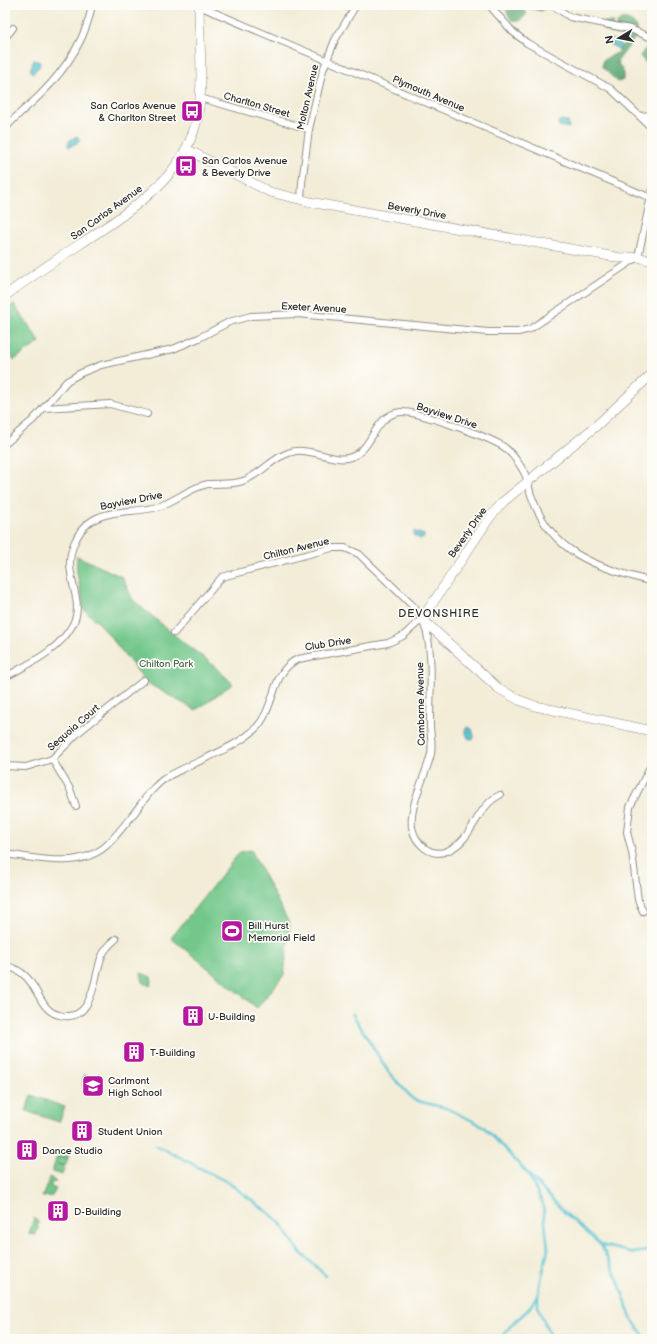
<svg xmlns="http://www.w3.org/2000/svg" width="657" height="1344" viewBox="0 0 657 1344" font-family="'Balsamiq Sans',sans-serif">
<style>
.green{fill:#73c78b;stroke:#4f795b}
.forest{fill:#5eac77;stroke:#446c51}
.water{fill:#58c3d3;stroke:#42777f}
.lines{fill:none;stroke-linecap:round;stroke-linejoin:round}
.stream{stroke:#58c3d3;stroke-width:2.5}
.street-casing{stroke:#8f8c82;stroke-width:8}
.secondary-casing{stroke:#8f8c82;stroke-width:10}
.street{stroke:#fff;stroke-width:6}
.secondary{stroke:#fff;stroke-width:9}
.labels{text-anchor:middle;stroke-width:3.5;stroke-linejoin:round;paint-order:stroke}
.street-label{font-size:10px;fill:#2b2b2b;stroke:#fdfcf7}
.poi-label{font-size:10px;fill:#2b2b2b;stroke:#fdfcf7;text-anchor:start}
.park-label{font-size:10px;fill:#44624d;stroke:#fdfcf7}
.neighbourhood-label{font-size:11px;letter-spacing:1px;fill:#2b2b2b;stroke:#fdfcf7}
</style>
<rect width="100%" height="100%" fill="#fdfcf7"/>
<filter id="ink" filterUnits="userSpaceOnUse"><feTurbulence type="fractalNoise" baseFrequency=".025" numOctaves="2"/><feDisplacementMap in="SourceGraphic" scale="8" xChannelSelector="R" yChannelSelector="G"/><feConvolveMatrix kernelMatrix="1 2 1 2 8 2 1 2 1" color-interpolation-filters="sRGB"/></filter>
<filter id="wash" filterUnits="userSpaceOnUse"><feTurbulence type="fractalNoise" baseFrequency=".012" numOctaves="4" result="noise"/><feDisplacementMap in="SourceGraphic" scale="16" xChannelSelector="R" yChannelSelector="G"/><feGaussianBlur stdDeviation="0.9" result="paint"/><feColorMatrix in="noise" values="0 0 0 0 0 0 0 0 0 0 0 0 0 0 0 0 0 1.4 0 .05"/><feComposite in="paint" operator="in"/></filter>
<g filter="url(#wash)">
<rect width="100%" height="100%" fill="#f3edd8"/>
<g class="green">
<polygon points="14,304 40,342 14,360 5,346 5,310"/>
<path d="M77,556L122,577L133,600L184,643L211,663L233,684C219,692 209,703 195,710L147,683L101,625L83,609C83,591 74,574 77,556Z"/>
<polygon points="251,850 290,925 284,975 257,1008 171,938 240,852"/>
<polygon points="141,973 151,977 152,982 150,986 143,982"/>
<path d="M85,1074L89,1079L90,1089H84C82,1084 82,1079 85,1074Z"/>
<polygon points="31,1095 65,1107 59,1122 26,1111"/>
<polygon points="59,1150 69,1154 68,1158 59,1157 68,1159 66,1165 57,1164 65,1166 62,1175 52,1172"/>
<polygon points="50,1177 56,1182 51,1183 51,1187 56,1189 52,1196 42,1197"/>
<polygon points="34,1218 39,1223 36,1225 39,1228 35,1235 29,1234"/>
</g>
<g class="forest">
<polygon points="507,5 544,5 545,8 541,11 522,6 527,14 520,21 511,20 505,8"/>
<path d="M623,19C633,21 637,25 637,35L617,62L623,71V80L618,82L602,67L603,60L617,53L627,40C619,33 610,34 601,28L605,22H613L612,30L615,31L617,23Z"/>
<polygon points="652,43 652,70 640,56 649,44"/>
</g>
<g class="water">
<polygon points="612,39 621,44 620,50 608,43"/>
<polygon points="34,60 40,62 39,67 33,73 30,70"/>
<polygon points="562,120 568,122 569,128 559,126 558,122"/>
<polygon points="77,136 80,141 69,147 68,144 69,141"/>
<polygon points="414,531 424,535 424,538 421,539 414,536"/>
<polygon points="467,727 472,729 474,736 473,740 468,738 465,731"/>
</g>
<g class="lines">
<g class="stream">
<polyline points="352,1013 389,1073 414,1100 446,1108 483,1126 564,1212 601,1245 634,1253 652,1250"/>
<polyline points="156,1145 229,1183 278,1220 300,1252 326,1276"/>
<polyline points="601,1245 618,1280 631,1318 646,1339"/>
<polyline points="538,1294 538,1308 552,1339"/>
<polyline points="501,1339 511,1325 528,1310 538,1294 548,1249 543,1204 529,1176"/>
</g>
</g>
</g>
<g filter="url(#ink)">
<g class="lines">
<g class="street-casing">
<g id="street">
<polyline points="489,5 513,32 527,43 611,89 652,128"/>
<polyline points="552,5 570,17 630,29 652,38"/>
<polyline points="199,6 651,198"/>
<polyline points="5,38 13,28"/>
<polyline points="200,98 309,129"/>
<polyline points="640,116 652,115"/>
<path d="M5,129C15,116 29,106 40,95C65,70 86,40 92,5"/>
<polyline points="301,200 302,183 309,129 323,70 335,40 356,5"/>
<polyline points="44,408 110,404 147,414"/>
<polyline points="5,444 33,420 67,381 81,373 101,365 173,349 199,338 229,322 251,316 298,314 488,332 518,332 530,329 638,257 652,192"/>
<path d="M174,633L222,577L332,548H345L359,554L414,607L422,619L427,633C433,662 430,694 430,724C430,734 433,743 431,754C426,775 409,806 412,827C415,843 430,858 447,851C474,840 475,807 500,795"/>
<path d="M5,677C29,664 60,650 73,624C82,606 73,591 71,573C67,554 76,530 93,520C112,509 136,513 157,507C175,502 190,487 208,484C220,483 232,485 243,481C262,474 275,454 296,451C313,449 336,463 351,457C374,449 373,415 401,412C418,411 489,437 504,447C513,454 523,468 527,479C529,484 529,490 531,495C552,555 596,566 652,582"/>
<polyline points="52,759 70,789 76,806"/>
<polyline points="5,766 26,767 52,759 79,732 144,680"/>
<path d="M5,854C38,858 79,870 107,845C117,835 126,823 135,812C144,800 154,785 167,777C193,762 238,748 257,727C276,706 271,671 298,659L388,643L403,636L422,619"/>
<polyline points="643,911 638,900 632,852 627,832 630,807 652,763"/>
<path d="M5,966C40,972 34,1009 59,1015C93,1024 94,979 101,958C104,950 110,944 116,939"/>
</g>
</g>
<g class="secondary-casing">
<g id="secondary">
<polyline points="186,149 270,192 315,203 621,258 638,257 652,261"/>
<path d="M5,296C36,272 70,251 103,229C146,200 188,169 198,114C204,79 199,40 199,5"/>
<polyline points="652,374 596,426 504,501 490,517 422,619 498,688 519,700 535,706 652,731"/>
</g>
</g>
<use href="#street" class="street"/>
<use href="#secondary" class="secondary"/>
</g>
</g>
<defs>
<g id="bus-square" transform="scale(1.15)"><rect x="-9" y="-9" width="18" height="18" rx="4" fill="#b5179e" stroke="#fdfcf7"/><path d="M-5-6H5V4H4V6H2V4H-2V6H-4V4H-5ZM-3.5-4V0h7V-4ZM-3.5 1.2v1.5H-2V1.2ZM2 1.2v1.5H3.5V1.2Z" fill="#fff"/></g>
<g id="stadium-square" transform="scale(1.15)"><rect x="-9" y="-9" width="18" height="18" rx="4" fill="#b5179e" stroke="#fdfcf7"/><path d="M0-5a6.5 5 0 1 0 0 10a6.5 5 0 1 0 0-10ZM-3.5-1.8h7v3.6h-7Z" fill="#fff"/></g>
<g id="building-square" transform="scale(1.15)"><rect x="-9" y="-9" width="18" height="18" rx="4" fill="#b5179e" stroke="#fdfcf7"/><path d="M-4-6H4V6H1V3H-1V6H-4ZM-2.5-4.3h1.7v1.8h-1.7ZM.8-4.3h1.7v1.8H.8ZM-2.5-1h1.7V.8h-1.7ZM.8-1h1.7V.8H.8Z" fill="#fff"/></g>
<g id="school-square" transform="scale(1.15)"><rect x="-9" y="-9" width="18" height="18" rx="4" fill="#b5179e" stroke="#fdfcf7"/><path d="M0-5L7-2L0 1L-7-2ZM-4 1L0 2.5L4 1V4Q0 6-4 4Z" fill="#fff"/></g>
</defs>
<g fill-rule="evenodd">
<use href="#bus-square" x="192" y="111"/>
<use href="#bus-square" x="186" y="166"/>
<use href="#stadium-square" x="232" y="931"/>
<use href="#building-square" x="193" y="1016"/>
<use href="#building-square" x="134" y="1052"/>
<use href="#school-square" x="93" y="1086"/>
<use href="#building-square" x="82" y="1131"/>
<use href="#building-square" x="27" y="1150"/>
<use href="#building-square" x="58" y="1211"/>
</g>
<g class="labels">
<g class="street-label">
<text transform="translate(429 93) rotate(23)" y="4">Plymouth Avenue</text>
<text transform="translate(307 97) rotate(-77)" y="4">Molton Avenue</text>
<text transform="translate(257 104) rotate(16)" y="4">Charlton Street</text>
<text transform="translate(417 210) rotate(10)" y="4">Beverly Drive</text>
<text transform="translate(106 212) rotate(-36)" y="4">San Carlos Avenue</text>
<text transform="translate(314 307) rotate(3)" y="4">Exeter Avenue</text>
<text transform="translate(447 415) rotate(18)" y="4">Bayview Drive</text>
<text transform="translate(131 500) rotate(-11)" y="4">Bayview Drive</text>
<text transform="translate(467 532) rotate(-55)" y="4">Beverly Drive</text>
<text transform="translate(296 548) rotate(-14)" y="4">Chilton Avenue</text>
<text transform="translate(328 643) rotate(-9)" y="4">Club Drive</text>
<text transform="translate(420 704) rotate(-91)" y="4">Camborne Avenue</text>
<text transform="translate(73 727) rotate(-41)" y="4">Sequoia Court</text>
</g>
<g class="poi-label">
<text x="176" y="109" text-anchor="end">San Carlos Avenue<tspan x="176" dy="12">&amp; Charlton Street</tspan></text>
<text x="202" y="164">San Carlos Avenue<tspan x="202" dy="12">&amp; Beverly Drive</tspan></text>
<text x="248" y="929">Bill Hurst<tspan x="248" dy="12">Memorial Field</tspan></text>
<text x="208" y="1020">U-Building</text>
<text x="150" y="1056">T-Building</text>
<text x="108" y="1084">Carlmont<tspan x="108" dy="12">High School</tspan></text>
<text x="98" y="1135">Student Union</text>
<text x="42" y="1154">Dance Studio</text>
<text x="74" y="1215">D-Building</text>
</g>
<g class="park-label">
<text x="166" y="667">Chilton Park</text>
</g>
<g class="neighbourhood-label">
<text x="439" y="617">DEVONSHIRE</text>
</g>
</g>
<rect width="657" height="1344" fill="none" stroke="#fdfcf7" stroke-width="20"/>
<g transform="translate(619 38) rotate(260)" stroke="#fdfcf7" stroke-width="3" paint-order="stroke">
<path d="M0-3L7 15L0 10L-7 15Z" fill="#2b2b2b"/>
<text y="-6" font-size="11" font-weight="bold" text-anchor="middle" fill="#2b2b2b">N</text>
</g>
</svg>
